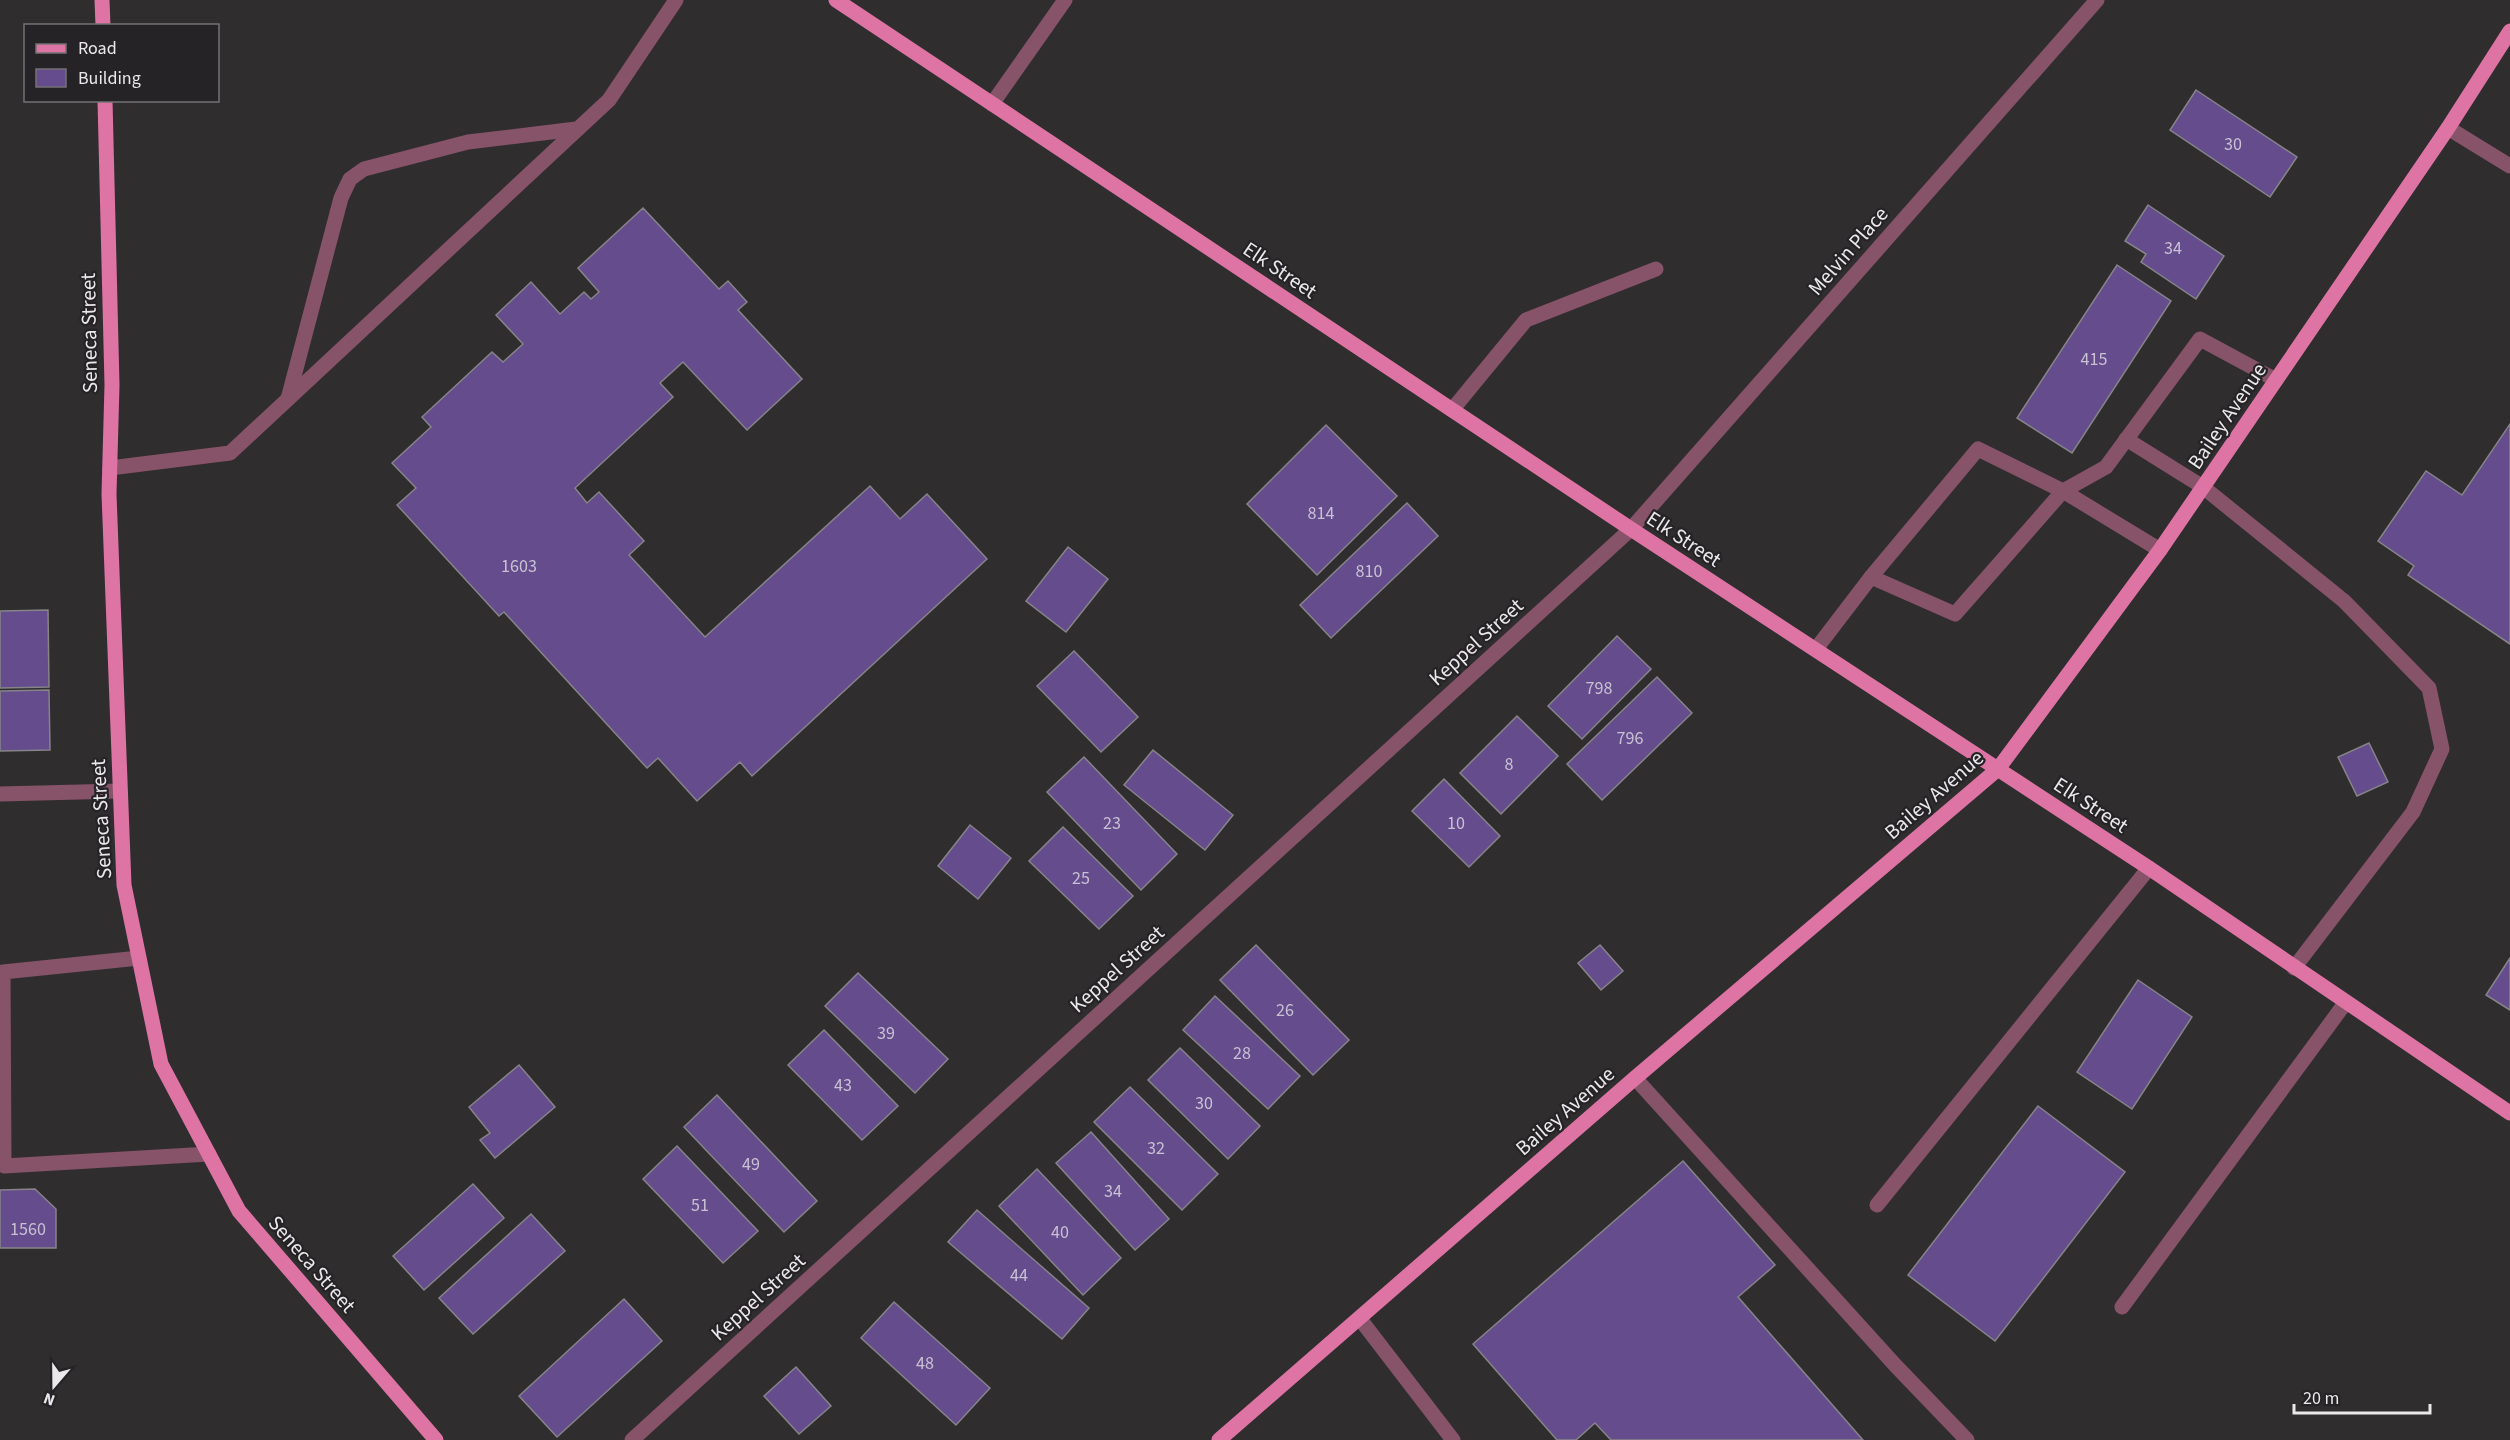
<svg xmlns="http://www.w3.org/2000/svg" width="2510" height="1440" viewBox="0 0 2510 1440" font-family="'Source Sans 3',sans-serif">
<style>
.building{fill:#654c8d;stroke:#868488;stroke-width:1.5}
.lines{fill:none;stroke-linecap:round;stroke-linejoin:round}
.minor{stroke:#875369;stroke-width:15}
.major{stroke:#dd74a3;stroke-width:15}
.labels{text-anchor:middle;stroke-width:4.5;stroke-linejoin:round;paint-order:stroke}
.number-label{font-size:18px;fill:#c9c1d3}
.street-label{font-size:21px;fill:#eae8ea;stroke:#262326}
</style>
<rect width="100%" height="100%" fill="#302d2f"/>
<g class="building">
<polygon points="2196,90 2297,157 2270,197 2170,130"/>
<polygon points="2148,205 2224,256 2196,299 2141,262 2146,254 2125,241"/>
<polygon points="643,208 719,289 728,281 747,302 738,310 802,379 747,430 683,362 660,383 673,397 575,488 587,503 599,492 644,541 629,555 705,637 870,486 900,519 927,494 987,559 752,776 740,762 697,801 658,758 647,768 504,612 499,616 397,505 416,488 392,463 431,427 422,417 492,352 503,362 523,344 496,315 531,282 560,314 584,292 591,299 599,292 578,268"/>
<polygon points="2117,265 2171,301 2072,453 2017,418"/>
<polygon points="2510,424 2510,644 2408,575 2414,566 2378,541 2426,471 2462,495"/>
<polygon points="1326,425 1397,496 1317,575 1247,504"/>
<polygon points="1407,503 1438,536 1331,638 1300,605"/>
<polygon points="1068,547 1108,579 1066,632 1026,601"/>
<polygon points="48,610 49,687 0,688 0,611"/>
<polygon points="1617,636 1651,669 1582,739 1548,706"/>
<polygon points="1074,651 1138,717 1101,752 1037,686"/>
<polygon points="1657,677 1692,713 1602,800 1567,764"/>
<polygon points="49,690 50,750 0,751 0,691"/>
<polygon points="1517,716 1558,756 1501,814 1460,773"/>
<polygon points="2369,743 2388,782 2357,796 2338,757"/>
<polygon points="1153,750 1233,815 1205,850 1124,785"/>
<polygon points="1084,757 1177,854 1141,890 1047,792"/>
<polygon points="1444,779 1500,836 1469,867 1412,811"/>
<polygon points="970,825 1011,858 978,899 938,866"/>
<polygon points="1063,827 1133,896 1099,929 1029,861"/>
<polygon points="1256,945 1349,1040 1313,1075 1220,980"/>
<polygon points="1600,945 1623,971 1601,990 1578,963"/>
<polygon points="2510,958 2510,1010 2486,995"/>
<polygon points="858,973 948,1059 915,1093 825,1006"/>
<polygon points="2138,980 2192,1017 2132,1109 2077,1072"/>
<polygon points="1215,996 1300,1076 1268,1109 1183,1030"/>
<polygon points="824,1030 898,1106 862,1140 788,1065"/>
<polygon points="1180,1048 1260,1126 1228,1159 1148,1080"/>
<polygon points="519,1065 555,1107 495,1158 480,1140 490,1133 469,1107"/>
<polygon points="1130,1087 1218,1174 1182,1210 1094,1122"/>
<polygon points="717,1095 817,1201 784,1232 684,1127"/>
<polygon points="2038,1106 2125,1172 1995,1341 1908,1275"/>
<polygon points="1091,1132 1169,1219 1135,1250 1056,1163"/>
<polygon points="677,1146 758,1231 723,1263 643,1179"/>
<polygon points="1683,1161 1775,1265 1738,1297 1863,1440 1611,1440 1595,1423 1576,1440 1557,1440 1473,1344"/>
<polygon points="1037,1169 1121,1258 1083,1295 999,1206"/>
<polygon points="473,1184 504,1218 424,1290 393,1256"/>
<polygon points="35,1189 56,1209 56,1248 0,1248 0,1190"/>
<polygon points="977,1210 1089,1308 1062,1339 948,1242"/>
<polygon points="531,1214 565,1251 473,1334 439,1298"/>
<polygon points="624,1299 662,1341 557,1437 519,1396"/>
<polygon points="894,1302 990,1388 956,1425 861,1338"/>
<polygon points="796,1367 831,1406 799,1434 764,1396"/>
</g>
<g class="lines">
<g class="minor">
<polyline points="992,104 1065,0"/>
<polyline points="2448,128 2510,166"/>
<polyline points="288,399 341,198 350,179 364,169 468,142 576,129"/>
<polyline points="1452,410 1526,320 1656,269"/>
<polyline points="2126,439 2203,487 2344,601 2429,688 2442,749 2413,812 2294,968"/>
<polyline points="110,468 230,453 609,100 676,0"/>
<polyline points="1871,577 1955,614 2063,491 2106,467 2200,339 2276,380"/>
<polyline points="1816,649 1871,577 1978,449 2063,491 2160,550"/>
<polyline points="0,794 120,791"/>
<polyline points="139,958 3,972 4,1166 209,1154"/>
<polyline points="1635,1078 1895,1365 1967,1440"/>
<polyline points="1877,1205 2149,868"/>
<polyline points="2122,1307 2346,1002"/>
<polyline points="1360,1319 1453,1440"/>
<polyline points="632,1440 1631,529 2097,0"/>
</g>
<g class="major">
<polyline points="102,0 103,26"/>
<polyline points="836,0 1631,529 2149,868 2510,1113"/>
<polyline points="105,100 112,385 109,494 124,885 161,1064 239,1211 436,1440"/>
<polyline points="1219,1440 1635,1078 1998,769 2160,550 2448,128 2510,31"/>
</g>
</g>
<g class="labels">
<g class="number-label">
<text x="2233" y="150">30</text>
<text x="2173" y="254">34</text>
<text x="2094" y="365">415</text>
<text x="1321" y="519">814</text>
<text x="519" y="572">1603</text>
<text x="1369" y="577">810</text>
<text x="1599" y="694">798</text>
<text x="1630" y="744">796</text>
<text x="1509" y="770">8</text>
<text x="1112" y="829">23</text>
<text x="1456" y="829">10</text>
<text x="1081" y="884">25</text>
<text x="1285" y="1016">26</text>
<text x="886" y="1039">39</text>
<text x="1242" y="1059">28</text>
<text x="843" y="1091">43</text>
<text x="1204" y="1109">30</text>
<text x="1156" y="1154">32</text>
<text x="751" y="1170">49</text>
<text x="1113" y="1197">34</text>
<text x="700" y="1211">51</text>
<text x="28" y="1235">1560</text>
<text x="1060" y="1238">40</text>
<text x="1019" y="1281">44</text>
<text x="925" y="1369">48</text>
</g>
<g class="street-label">
<text transform="translate(1848 251) rotate(-49)" y="7">Melvin Place</text>
<text transform="translate(1280 270) rotate(34)" y="7">Elk Street</text>
<text transform="translate(89 333) rotate(-91)" y="7">Seneca Street</text>
<text transform="translate(2227 416) rotate(-56)" y="7">Bailey Avenue</text>
<text transform="translate(1684 539) rotate(33)" y="7">Elk Street</text>
<text transform="translate(1476 642) rotate(-42)" y="7">Keppel Street</text>
<text transform="translate(1934 795) rotate(-41)" y="7">Bailey Avenue</text>
<text transform="translate(2091 805) rotate(33)" y="7">Elk Street</text>
<text transform="translate(101 819) rotate(-93)" y="7">Seneca Street</text>
<text transform="translate(1117 969) rotate(-42)" y="7">Keppel Street</text>
<text transform="translate(1565 1111) rotate(-41)" y="7">Bailey Avenue</text>
<text transform="translate(312 1264) rotate(49)" y="7">Seneca Street</text>
<text transform="translate(758 1297) rotate(-42)" y="7">Keppel Street</text>
</g>
</g>
<rect x="24" y="24" width="195" height="78" fill="#262326" stroke="#747274" stroke-width="1.5"/>
<rect x="36" y="44" width="30" height="9" fill="#dd74a3" stroke="#747274" stroke-width="1.5"/>
<text x="78" y="54" font-size="18" fill="#eae8ea">Road</text>
<rect x="36" y="69" width="30" height="18" fill="#654c8d" stroke="#747274" stroke-width="1.5"/>
<text x="78" y="84" font-size="18" fill="#eae8ea">Building</text>
<g transform="translate(54 1386) rotate(200)" stroke="#262326" stroke-width="4.5" paint-order="stroke">
<path d="M0-4.5L10 22L0 15L-10 22Z" fill="#eae8ea"/>
<text y="-9" font-size="16" font-weight="bold" text-anchor="middle" fill="#eae8ea">N</text>
</g>
<path d="M2294 1404v9h136v-9" fill="none" stroke="#eae8ea" stroke-width="3"/>
<text x="2303" y="1404" font-size="18" fill="#eae8ea" stroke="#262326" stroke-width="4.5" paint-order="stroke">20 m</text>
</svg>
